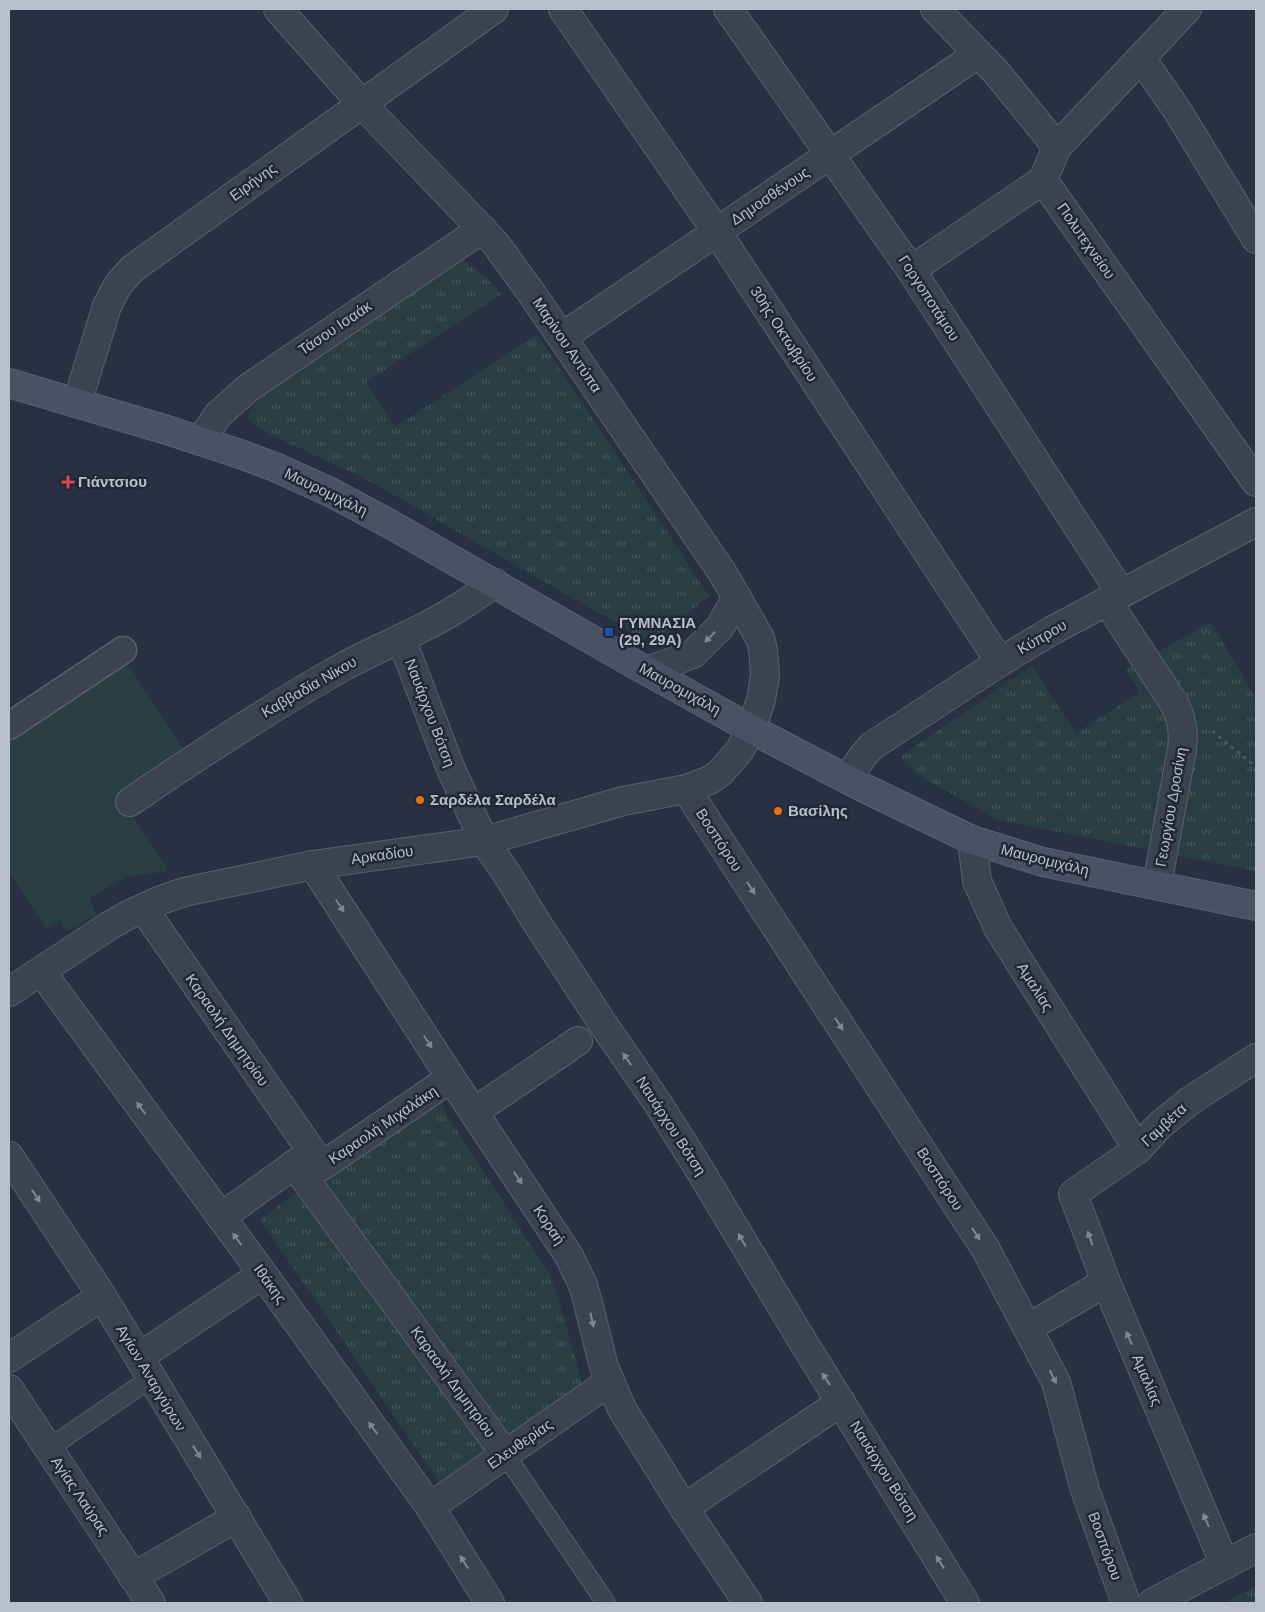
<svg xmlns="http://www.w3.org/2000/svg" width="1265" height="1612" viewBox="0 0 1265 1612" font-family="Arial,sans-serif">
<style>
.grass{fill:url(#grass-tufts)}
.green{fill:#293e42}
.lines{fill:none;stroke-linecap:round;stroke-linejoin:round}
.service-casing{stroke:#59616e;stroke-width:20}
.pedestrian-casing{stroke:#59616e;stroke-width:29}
.minor-casing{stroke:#59616e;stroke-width:30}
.tertiary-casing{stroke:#59616e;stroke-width:30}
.secondary-casing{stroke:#59616e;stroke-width:30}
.path{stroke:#475a5e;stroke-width:3;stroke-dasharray:4 4;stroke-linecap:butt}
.service{stroke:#3b4350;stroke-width:18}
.pedestrian{stroke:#3b4350;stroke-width:26}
.minor{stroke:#3b4350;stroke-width:28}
.tertiary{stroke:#3b4350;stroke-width:28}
.secondary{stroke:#495263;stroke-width:28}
.oneway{fill:#808794}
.health-dot{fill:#e0444e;stroke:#202836;stroke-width:2}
.transit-dot{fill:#1a4fb4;stroke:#202836;stroke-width:2}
.food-dot{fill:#e8710a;stroke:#202836;stroke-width:2}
.labels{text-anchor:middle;stroke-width:5;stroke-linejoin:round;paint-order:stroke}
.street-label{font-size:15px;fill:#b8becb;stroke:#202836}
.poi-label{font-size:15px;font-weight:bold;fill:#b8becb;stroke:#202836;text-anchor:start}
</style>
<defs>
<pattern id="grass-tufts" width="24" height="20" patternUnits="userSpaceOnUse" patternTransform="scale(1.25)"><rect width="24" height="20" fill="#293e42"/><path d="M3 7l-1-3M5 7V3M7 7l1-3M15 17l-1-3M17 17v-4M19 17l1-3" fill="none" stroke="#46585c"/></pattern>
</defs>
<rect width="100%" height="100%" fill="#273141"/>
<g class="grass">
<polygon points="461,259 485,277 502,294 366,382 395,427 537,334 709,596 660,635 644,639 366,479 269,434 248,420 249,414 260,394"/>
<polygon points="1211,622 1256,699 1256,871 998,820 913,772 901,756 1032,666 1076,733 1140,692 1126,670"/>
<polygon points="435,1096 553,1280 583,1385 443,1488 260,1219"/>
<polygon points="1256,1586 1256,1603 1224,1603"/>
</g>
<polygon class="green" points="126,661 185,752 121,797 169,871 126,877 89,899 97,915 67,931 60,920 46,929 9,872 9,739"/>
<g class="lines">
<g class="service-casing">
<g id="service">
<polyline points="48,1449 151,1378"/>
<polyline points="505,1454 606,1603"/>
</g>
</g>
<g class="pedestrian-casing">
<polyline id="pedestrian" points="9,726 123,650"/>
</g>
<g class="minor-casing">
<g id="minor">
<polyline points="563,9 717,232 1000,662"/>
<polyline points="728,9 911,270 1121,593"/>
<polyline points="935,9 996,72 1057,147"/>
<polyline points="1187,9 1057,147 1043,180 1256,482"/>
<polyline points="1141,58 1177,110 1256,239"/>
<polyline points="911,270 1043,180"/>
<polyline points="562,337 978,54"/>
<polyline points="77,403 107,306 118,285 132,269 494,9"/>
<polyline points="200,441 218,415 248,388 482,229"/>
<path d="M1107,601L1174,703C1182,719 1184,731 1182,749L1157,885"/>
<polyline points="401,638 450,767 484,841 507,874 535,920 603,1024 657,1102 701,1172 805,1345 965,1603"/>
<polyline points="847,779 863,756 872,746 1000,662 1053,630 1256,522"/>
<polyline points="686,789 985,1248 1056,1382 1085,1490 1126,1603"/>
<path d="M130,802C196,757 262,713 332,673C361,656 393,643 424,627C449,615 472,599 495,583"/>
<polyline points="972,840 977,881 998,928 1138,1149"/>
<polyline points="313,865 451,1078 569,1256 583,1285 587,1299 604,1367 622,1409 684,1508 748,1603"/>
<polyline points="143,908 322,1166 451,1078"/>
<polyline points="41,971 263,1274 430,1507 490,1603"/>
<polyline points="9,992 109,926 128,915 161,900 184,892 313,865 484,841 623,801 686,789 710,780 720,773 740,750 751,729"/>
<polyline points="474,1112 578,1041"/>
<polyline points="9,1156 102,1296 288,1603"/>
<polyline points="294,1164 505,1454"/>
<polyline points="221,1217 309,1154"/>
<polyline points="1028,1328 1106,1282"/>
<polyline points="139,1357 263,1274"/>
<polyline points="9,1358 102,1296"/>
<polyline points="9,1389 151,1603"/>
<polyline points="430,1507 609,1382"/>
<polyline points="684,1508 841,1402"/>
<polyline points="1225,1565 1106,1282 1073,1194 1138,1149 1160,1125 1191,1100 1256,1058"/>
<polyline points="133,1577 237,1517"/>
</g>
</g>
<g class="tertiary-casing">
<g id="tertiary">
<polyline points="278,9 362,104 495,243 530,291 722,572 760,638 763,650 765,675 761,700 751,729"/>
<polyline points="647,671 693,654 720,627 737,597"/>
<polyline points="1152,1603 1256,1548"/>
</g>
</g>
<g class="secondary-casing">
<polyline id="secondary" points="9,383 167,430 240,454 275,467 330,492 390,524 629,661 751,729 862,787 972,840 1043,862 1256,906"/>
</g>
<polyline class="path" points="1212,731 1256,767"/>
<use href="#service" class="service"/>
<use href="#pedestrian" class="pedestrian"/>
<use href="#minor" class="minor"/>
<use href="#tertiary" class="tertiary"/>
<use href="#secondary" class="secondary"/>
</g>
<defs><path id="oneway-solid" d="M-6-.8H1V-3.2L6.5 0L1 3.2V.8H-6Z" transform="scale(1.25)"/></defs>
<g class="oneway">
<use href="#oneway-solid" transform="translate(710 637) rotate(135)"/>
<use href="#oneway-solid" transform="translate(751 888) rotate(57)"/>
<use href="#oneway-solid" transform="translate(340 906) rotate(57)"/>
<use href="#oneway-solid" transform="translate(839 1024) rotate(57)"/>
<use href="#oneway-solid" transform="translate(428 1042) rotate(57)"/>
<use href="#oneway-solid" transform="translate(627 1059) rotate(-124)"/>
<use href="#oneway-solid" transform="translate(141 1108) rotate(-126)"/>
<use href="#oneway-solid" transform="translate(518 1178) rotate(56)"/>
<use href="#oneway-solid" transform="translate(36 1196) rotate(56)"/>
<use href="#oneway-solid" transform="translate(976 1234) rotate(57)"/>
<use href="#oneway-solid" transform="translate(1090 1238) rotate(-110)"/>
<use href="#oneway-solid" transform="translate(237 1239) rotate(-126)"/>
<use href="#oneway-solid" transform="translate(742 1240) rotate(-121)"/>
<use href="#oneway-solid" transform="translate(592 1320) rotate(77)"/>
<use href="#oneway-solid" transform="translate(1129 1338) rotate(-113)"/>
<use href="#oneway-solid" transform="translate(1053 1377) rotate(64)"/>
<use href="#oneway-solid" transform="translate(826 1379) rotate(-123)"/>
<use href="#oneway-solid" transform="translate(373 1428) rotate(-126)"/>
<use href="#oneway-solid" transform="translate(197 1452) rotate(58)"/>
<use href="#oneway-solid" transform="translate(1206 1520) rotate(-113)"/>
<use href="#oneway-solid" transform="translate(464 1562) rotate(-122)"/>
<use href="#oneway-solid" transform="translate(940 1562) rotate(-122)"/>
</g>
<path class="health-dot" d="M65.5 474.5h5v5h5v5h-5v5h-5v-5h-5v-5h5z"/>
<rect class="transit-dot" x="604" y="627" width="10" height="10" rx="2.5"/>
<g class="food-dot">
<circle cx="420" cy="800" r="5"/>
<circle cx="778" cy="811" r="5"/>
</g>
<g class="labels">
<g class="street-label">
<text transform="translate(253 182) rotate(-36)" y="5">Ειρήνης</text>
<text transform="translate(770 196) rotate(-34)" y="5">Δημοσθένους</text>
<text transform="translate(1086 241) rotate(55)" y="5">Πολυτεχνείου</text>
<text transform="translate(929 298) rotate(57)" y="5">Γοργοποτάμου</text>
<text transform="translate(335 328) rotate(-34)" y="5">Τάσου Ισαάκ</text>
<text transform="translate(784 334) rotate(57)" y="5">30ής Οκτωβρίου</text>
<text transform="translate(567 345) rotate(56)" y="5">Μαρίνου Αντύπα</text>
<text transform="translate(326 492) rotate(26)" y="5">Μαυρομιχάλη</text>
<text transform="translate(1042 637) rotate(-30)" y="5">Κύπρου</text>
<text transform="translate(309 687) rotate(-30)" y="5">Καββαδία Νίκου</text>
<text transform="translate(680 689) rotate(29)" y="5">Μαυρομιχάλη</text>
<text transform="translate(430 713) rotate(69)" y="5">Ναυάρχου Βότση</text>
<text transform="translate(1171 807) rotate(-80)" y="5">Γεωργίου Δροσίνη</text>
<text transform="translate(719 840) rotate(57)" y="5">Βοσπόρου</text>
<text transform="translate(382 855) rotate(-8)" y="5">Αρκαδίου</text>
<text transform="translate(1045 860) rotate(14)" y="5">Μαυρομιχάλη</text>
<text transform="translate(1035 987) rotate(58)" y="5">Αμαλίας</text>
<text transform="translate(227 1030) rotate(55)" y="5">Καραολή Δημητρίου</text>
<text transform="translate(383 1125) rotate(-34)" y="5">Καραολή Μιχαλάκη</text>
<text transform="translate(1164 1125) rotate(-43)" y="5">Γαμβέτα</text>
<text transform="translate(671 1126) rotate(57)" y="5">Ναυάρχου Βότση</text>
<text transform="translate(940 1179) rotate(57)" y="5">Βοσπόρου</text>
<text transform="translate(549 1225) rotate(56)" y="5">Κοραή</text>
<text transform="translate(270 1284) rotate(54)" y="5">Ιθάκης</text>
<text transform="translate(151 1378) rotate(59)" y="5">Αγίων Αναργύρων</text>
<text transform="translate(1147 1380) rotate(67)" y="5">Αμαλίας</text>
<text transform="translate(453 1382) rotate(54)" y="5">Καραολή Δημητρίου</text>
<text transform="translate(520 1444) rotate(-35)" y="5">Ελευθερίας</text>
<text transform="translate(884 1471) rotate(58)" y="5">Ναυάρχου Βότση</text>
<text transform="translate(80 1496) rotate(56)" y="5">Αγίας Λαύρας</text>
<text transform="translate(1105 1546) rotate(70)" y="5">Βοσπόρου</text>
</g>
<g class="poi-label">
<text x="78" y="487">Γιάντσιου</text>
<text x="619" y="628">ΓΥΜΝΑΣΙΑ<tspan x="619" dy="17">(29, 29Α)</tspan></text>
<text x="430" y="805">Σαρδέλα Σαρδέλα</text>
<text x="788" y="816">Βασίλης</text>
</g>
</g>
<rect width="1265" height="1612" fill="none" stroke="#b8becb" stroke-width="20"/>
</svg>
